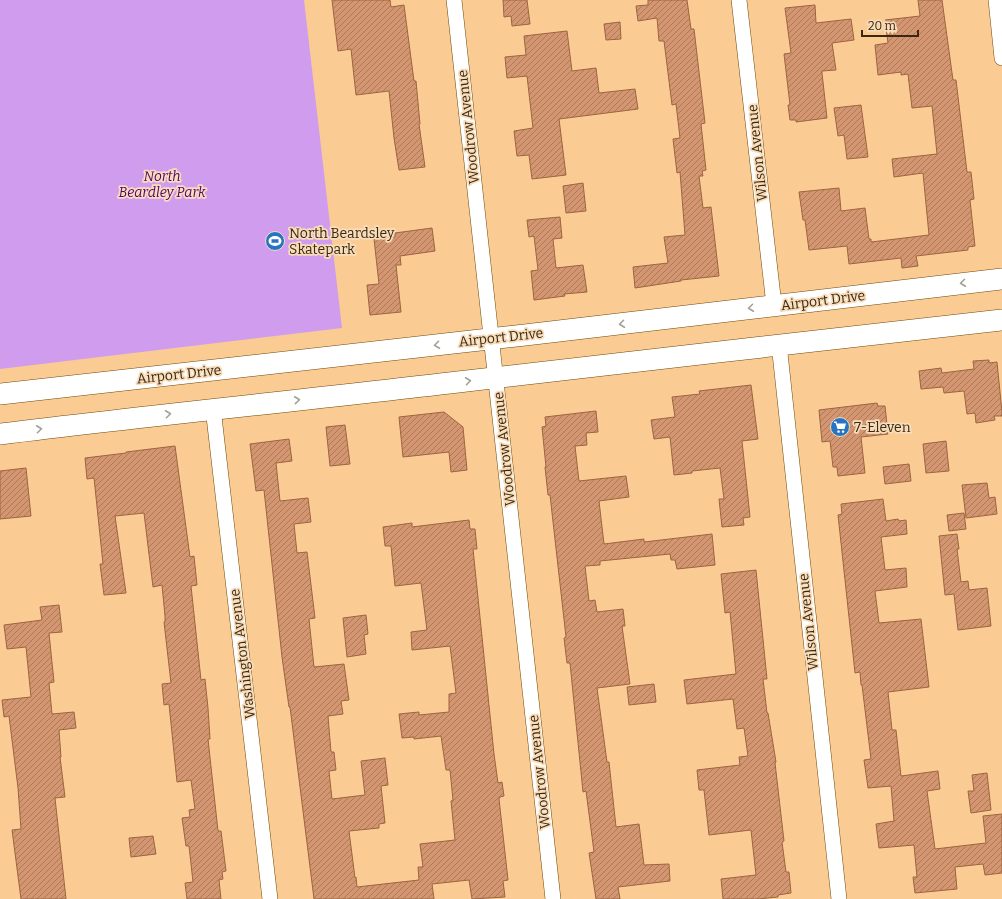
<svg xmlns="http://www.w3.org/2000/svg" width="1002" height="899" viewBox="0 0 1002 899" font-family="Bitter,serif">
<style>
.park{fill:#d09cee}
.building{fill:url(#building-hatch);stroke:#9d6440}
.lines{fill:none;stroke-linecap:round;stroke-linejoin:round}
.street-casing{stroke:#704909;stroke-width:16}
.secondary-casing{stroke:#704909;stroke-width:22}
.street{stroke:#fff;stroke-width:15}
.secondary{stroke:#fff;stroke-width:21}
.oneway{stroke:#a69f94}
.labels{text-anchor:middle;stroke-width:3.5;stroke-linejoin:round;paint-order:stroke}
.street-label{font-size:14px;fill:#3a2911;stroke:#f9ddbb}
.park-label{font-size:14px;font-style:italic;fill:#520370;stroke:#f9ddbb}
.poi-label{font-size:14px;fill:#3a2911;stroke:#f9ddbb;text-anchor:start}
</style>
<defs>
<pattern id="building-hatch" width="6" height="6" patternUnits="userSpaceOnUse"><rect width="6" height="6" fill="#d39670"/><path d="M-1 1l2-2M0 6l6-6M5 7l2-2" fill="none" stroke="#ac7a5b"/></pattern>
</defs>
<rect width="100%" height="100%" fill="#facc93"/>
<polygon class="park" points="0,0 304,0 342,328 0,369"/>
<g class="building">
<polygon points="332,0 390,0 391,7 404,5 414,81 416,81 420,124 419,124 425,167 399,170 394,138 389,91 356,95 351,49 338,51"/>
<polygon points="503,0 527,0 530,24 512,26 511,16 504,17"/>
<polygon points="648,0 687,0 691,29 694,29 705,123 701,124 706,170 702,171 703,176 699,176 703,208 711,207 719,276 681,280 681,281 635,288 633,267 668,263 664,237 685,235 680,172 677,173 673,139 680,138 676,104 672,105 664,41 659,41 657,18 638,21 636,6 648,5"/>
<polygon points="918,0 942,0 953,80 956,80 967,172 971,172 974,199 970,200 975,246 968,247 968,250 916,256 918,266 902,268 901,258 849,264 847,246 809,250 805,220 803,220 799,192 839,188 841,211 865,208 869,239 871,239 871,242 929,235 923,173 894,177 892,159 937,154 932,106 912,108 908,74 901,75 901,72 878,75 875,45 888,43 885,20 920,16"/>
<polygon points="815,5 816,23 851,19 854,40 832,43 836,70 822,71 822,73 827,118 796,122 796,120 790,120 788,105 790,105 784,54 791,53 785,8"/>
<polygon points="620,22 621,39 606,40 604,24"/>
<polygon points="567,31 572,71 596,68 599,93 635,89 638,109 559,119 566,175 532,179 529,155 517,156 514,131 533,128 527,76 507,78 505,57 526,55 524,36"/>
<polygon points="861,105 868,157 847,159 844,135 838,136 834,108"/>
<polygon points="583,183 586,211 566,213 563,186"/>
<polygon points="560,217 562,238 553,239 556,268 583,265 587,292 564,294 565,296 534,300 531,271 538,270 534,236 529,237 527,220"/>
<polygon points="432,228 435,251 400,256 401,265 396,265 401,312 370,315 367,285 379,284 374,239 395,237 395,233"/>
<polygon points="989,360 989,363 997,362 1002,412 1002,416 994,416 995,420 976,423 975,413 967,414 964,391 944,393 943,387 921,389 919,371 941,368 942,373 974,369 973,361"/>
<polygon points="751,385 758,439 742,441 750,517 743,518 744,525 722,527 719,499 724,499 720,468 692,471 692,473 674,475 670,437 654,439 651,420 675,417 672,397 700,394 699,391"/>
<polygon points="877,403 878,406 885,406 888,434 861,437 865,473 838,476 837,467 833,467 830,441 822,442 819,410"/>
<polygon points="596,411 598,432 586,433 587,445 575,446 579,481 626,476 629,497 599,501 604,544 644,539 644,542 712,534 715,565 677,569 675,560 671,560 670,554 600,561 600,565 585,566 589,601 595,600 597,612 623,609 625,626 622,626 630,684 597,688 607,762 609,762 616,827 639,824 644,865 669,864 670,881 618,887 620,899 596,899 589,853 594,852 586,791 583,792 570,663 567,663 564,638 566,637 550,495 548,495 545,467 546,467 542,427 546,426 545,417"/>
<polygon points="444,412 463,427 467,470 451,472 449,452 403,457 399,417"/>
<polygon points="345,425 350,464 330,466 326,427"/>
<polygon points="289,439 292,461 276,463 280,501 308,498 311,522 294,524 297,553 307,552 315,618 309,619 314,667 344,664 349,700 341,701 343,714 328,716 331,752 334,752 336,770 329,771 332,799 365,795 361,761 385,758 388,785 381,786 385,823 379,824 379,828 349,831 355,878 356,877 357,887 419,880 418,867 423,867 420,844 455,840 451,801 453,800 450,770 446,770 441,736 414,739 414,737 402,738 399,714 419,712 419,715 449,712 449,694 456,693 450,646 412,650 411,632 427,630 421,583 395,586 391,546 385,546 383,527 412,523 412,527 469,520 470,529 475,529 477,549 473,549 494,754 498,783 502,782 504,796 500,797 499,799 508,880 503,881 505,897 472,899 469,880 432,884 434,899 314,899 290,707 289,707 282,657 264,490 256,491 250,444"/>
<polygon points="946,441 949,471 926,473 923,444"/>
<polygon points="175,446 190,557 194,556 197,585 191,586 201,680 205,679 208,708 210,739 208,739 218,831 221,831 226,871 222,872 223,879 219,880 221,899 187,899 185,883 193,882 189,846 186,846 182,818 190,817 189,810 195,809 191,780 177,782 169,704 164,705 162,684 171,683 164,622 165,622 165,616 162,585 153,587 144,513 115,516 126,593 104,595 100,564 103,564 94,478 87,479 85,458 126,453 126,452"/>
<polygon points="909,464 911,481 885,484 883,467"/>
<polygon points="26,468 31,516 0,519 0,471"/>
<polygon points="987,483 989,498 995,497 997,514 966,518 962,485"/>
<polygon points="883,499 886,521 898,519 899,521 906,520 907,534 881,537 885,570 906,568 907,587 875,591 879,623 921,619 929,687 888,692 892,730 896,730 901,776 938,771 940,789 927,791 935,849 986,843 983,816 1002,814 1002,873 985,875 983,864 955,867 957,889 915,893 913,877 917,877 914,845 879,848 876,824 894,821 891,786 868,788 864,760 871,759 862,685 861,685 860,672 855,673 838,515 842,514 841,504"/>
<polygon points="964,513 966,529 949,531 947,515"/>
<polygon points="957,534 959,549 957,549 961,582 968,581 969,590 987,588 991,626 958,630 954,594 945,595 939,536"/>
<polygon points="756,570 767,679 763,679 767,713 768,713 776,762 775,763 784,841 782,842 786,872 789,872 791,893 778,895 778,897 758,899 723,899 721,879 756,875 751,830 709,835 704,790 699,790 697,770 740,765 739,757 748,756 744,728 737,729 733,699 687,704 684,680 736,674 730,612 725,613 721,574"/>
<polygon points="59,605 62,632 49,633 54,682 49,683 52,714 74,712 76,728 59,730 61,757 60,757 65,797 55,798 66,899 21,899 12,830 21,829 18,788 9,716 4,717 2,700 31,697 26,647 7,649 4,625 42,620 40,607"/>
<polygon points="366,615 368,634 364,635 366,654 347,657 343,618"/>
<polygon points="654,684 656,702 629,705 627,687"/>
<polygon points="987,773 991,810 971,813 968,791 974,791 972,775"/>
<polygon points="153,836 156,854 131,857 129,838"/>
</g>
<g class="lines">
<g class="street-casing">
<g id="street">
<polyline points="454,0 553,899"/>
<polyline points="739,0 774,305"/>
<polyline points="996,0 1002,58"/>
<polyline points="779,344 839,899"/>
<polyline points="213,408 270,899"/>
</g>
</g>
<g class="secondary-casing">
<g id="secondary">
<polyline points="0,394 525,335 1002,279"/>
<path d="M0,434C153,415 306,400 458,382C639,361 821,340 1002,320"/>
</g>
</g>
<use href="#street" class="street"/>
<use href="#secondary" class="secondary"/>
</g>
<defs><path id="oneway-chevron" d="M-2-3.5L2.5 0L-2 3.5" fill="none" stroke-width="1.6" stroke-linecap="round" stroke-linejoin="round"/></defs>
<g class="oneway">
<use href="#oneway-chevron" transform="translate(963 283) rotate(173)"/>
<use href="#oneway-chevron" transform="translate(751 308) rotate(173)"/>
<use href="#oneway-chevron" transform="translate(622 324) rotate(173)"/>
<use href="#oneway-chevron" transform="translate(437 345) rotate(173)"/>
<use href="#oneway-chevron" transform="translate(468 381) rotate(-7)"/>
<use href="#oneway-chevron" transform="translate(297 400) rotate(-6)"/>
<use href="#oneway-chevron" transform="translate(168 414) rotate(-7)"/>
<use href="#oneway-chevron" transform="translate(39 429) rotate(-7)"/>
</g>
<defs>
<g id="stadium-disc" transform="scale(1)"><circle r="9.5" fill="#2774c4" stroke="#f9ddbb"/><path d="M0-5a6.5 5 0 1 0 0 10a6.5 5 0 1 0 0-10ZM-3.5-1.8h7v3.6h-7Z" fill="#fff"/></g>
<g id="supermarket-disc" transform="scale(1)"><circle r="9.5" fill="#2774c4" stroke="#f9ddbb"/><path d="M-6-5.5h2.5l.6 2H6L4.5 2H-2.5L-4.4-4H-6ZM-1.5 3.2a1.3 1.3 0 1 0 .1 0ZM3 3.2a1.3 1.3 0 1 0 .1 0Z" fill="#fff"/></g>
</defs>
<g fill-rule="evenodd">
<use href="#stadium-disc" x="275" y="241"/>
<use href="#supermarket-disc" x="840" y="427"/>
</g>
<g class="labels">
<g class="street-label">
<text transform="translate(468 127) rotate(-96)" y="5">Woodrow Avenue</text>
<text transform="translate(757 153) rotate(-96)" y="5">Wilson Avenue</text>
<text transform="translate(823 300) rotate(-7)" y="5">Airport Drive</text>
<text transform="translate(501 337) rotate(-6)" y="5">Airport Drive</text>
<text transform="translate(179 374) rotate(-6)" y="5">Airport Drive</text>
<text transform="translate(504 449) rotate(-96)" y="5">Woodrow Avenue</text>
<text transform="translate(808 622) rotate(-96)" y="5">Wilson Avenue</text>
<text transform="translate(242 654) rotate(-97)" y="5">Washington Avenue</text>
<text transform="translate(539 772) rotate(-96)" y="5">Woodrow Avenue</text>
</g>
<g class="park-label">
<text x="162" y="181">North<tspan x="162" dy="16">Beardley Park</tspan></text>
</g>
<g class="poi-label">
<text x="289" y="238">North Beardsley<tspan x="289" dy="16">Skatepark</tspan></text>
<text x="854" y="432">7-Eleven</text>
</g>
</g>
<path d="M862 30v6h56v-6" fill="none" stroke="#3a2911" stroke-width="2"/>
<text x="868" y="30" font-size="12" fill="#3a2911" stroke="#f9ddbb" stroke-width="3" paint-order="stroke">20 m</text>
</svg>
